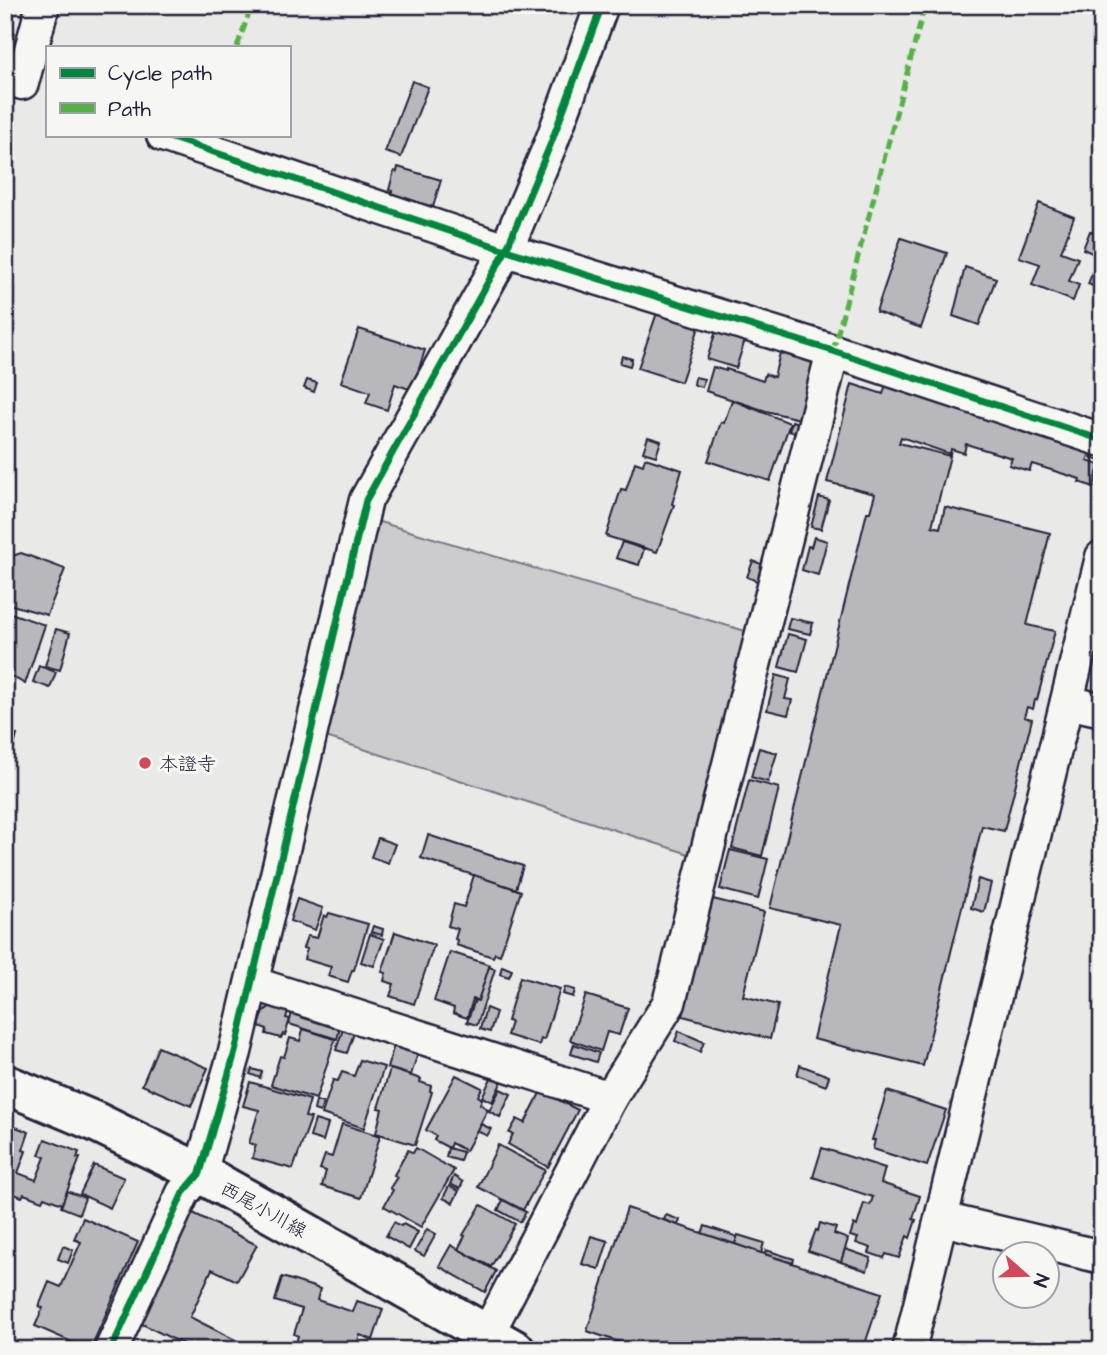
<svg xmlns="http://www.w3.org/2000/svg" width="1107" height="1355" viewBox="0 0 1107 1355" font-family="'Architects Daughter','Klee One',sans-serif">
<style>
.green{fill:#ccccce;stroke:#777784;stroke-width:2}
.building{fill:#b8b8bc;stroke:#22223b;stroke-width:2}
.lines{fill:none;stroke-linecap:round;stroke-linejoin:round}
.street-casing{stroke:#22223b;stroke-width:37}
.secondary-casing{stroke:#22223b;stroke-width:44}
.path{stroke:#22223b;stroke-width:4.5;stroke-dasharray:7 5;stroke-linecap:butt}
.street{stroke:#f6f6f2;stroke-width:32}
.secondary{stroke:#f6f6f2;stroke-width:38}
.quiet{stroke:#55b146;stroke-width:5;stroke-dasharray:10 5;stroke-linecap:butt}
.cycleway-casing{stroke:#f6f6f2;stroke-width:11}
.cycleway{stroke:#00873e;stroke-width:7}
.poi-dot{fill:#d1495b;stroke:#f6f6f2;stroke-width:2.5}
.labels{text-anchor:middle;stroke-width:6;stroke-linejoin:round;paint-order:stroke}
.poi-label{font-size:19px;fill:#22223b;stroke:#f6f6f2;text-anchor:start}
.street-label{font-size:19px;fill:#22223b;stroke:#f6f6f2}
</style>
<rect width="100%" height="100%" fill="#e9e9e7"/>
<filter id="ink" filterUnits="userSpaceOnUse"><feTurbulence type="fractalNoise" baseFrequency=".0143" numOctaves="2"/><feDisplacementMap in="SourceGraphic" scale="14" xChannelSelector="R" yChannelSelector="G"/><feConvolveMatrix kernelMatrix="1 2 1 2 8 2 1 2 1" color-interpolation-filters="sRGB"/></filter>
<g filter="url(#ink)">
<polygon class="green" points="376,521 752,633 695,856 323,736"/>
<g class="building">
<polygon points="412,81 428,87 401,157 385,152"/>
<polygon points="398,167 441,180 433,207 391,194 392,191 389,190 394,171 397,172"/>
<polygon points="1039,203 1074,217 1061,252 1078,258 1069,281 1079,285 1073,301 1032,285 1040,264 1019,257"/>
<polygon points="1090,231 1102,235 1102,290 1088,284 1099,256 1083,249"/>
<polygon points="901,238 947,253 921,328 876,312"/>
<polygon points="965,267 996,278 979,325 953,316"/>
<polygon points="658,310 701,321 681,382 638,368"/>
<polygon points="359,329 425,350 412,390 395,384 387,410 366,403 370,392 341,382"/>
<polygon points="716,331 745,340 736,368 707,359"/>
<polygon points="781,349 818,359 804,420 766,411 706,391 713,367 726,371 726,369 763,381 765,374 774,377"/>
<polygon points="622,356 632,359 630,366 620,363"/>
<polygon points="695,377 704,379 702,387 694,385"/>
<polygon points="307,380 317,383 314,392 304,388"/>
<polygon points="852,384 883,394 886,384 1091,450 1087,461 1099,465 1094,487 1079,482 1080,479 1032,464 1029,471 1009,465 1012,458 966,444 964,453 951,449 950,454 901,437 899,443 950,456 932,526 940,528 945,507 1050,533 1027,625 1055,631 1037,700 1035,700 1033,709 1027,707 1024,717 1032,719 1004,831 982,826 923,1066 813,1039 841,925 770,908 867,512 870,512 875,494 827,482"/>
<polygon points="732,400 790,423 770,481 708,461 721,422 724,423"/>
<polygon points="792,421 805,425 802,435 789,431"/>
<polygon points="648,437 661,441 656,456 643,452"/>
<polygon points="1093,450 1102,453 1100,461 1091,458"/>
<polygon points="645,458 682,470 672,504 674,505 657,552 606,536 621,489 626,490 635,462 643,465"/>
<polygon points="819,497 829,500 821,529 811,527"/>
<polygon points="814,537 827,541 818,575 802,570 808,546 811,547"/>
<polygon points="622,542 644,549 639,565 616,558"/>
<polygon points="21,553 65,569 47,615 5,603 6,574 12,556"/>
<polygon points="753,561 770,567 764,584 747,577"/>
<polygon points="5,611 45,625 25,684 6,673 5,676"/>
<polygon points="790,618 813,623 810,634 787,629"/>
<polygon points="56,629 70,633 60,670 45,666"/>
<polygon points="788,634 807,639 798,672 779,667"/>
<polygon points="39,666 56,672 50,688 33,682"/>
<polygon points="776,675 790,679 785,699 792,700 788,715 767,710"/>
<polygon points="5,732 17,735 9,765 5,764"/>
<polygon points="759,748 777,753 768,782 751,777"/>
<polygon points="749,780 779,788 762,856 732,848"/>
<polygon points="428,835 523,866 516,889 421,858"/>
<polygon points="378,838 395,844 388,863 371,857"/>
<polygon points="730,850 768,859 758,899 720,889"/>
<polygon points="474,875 521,891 500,955 495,953 493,957 456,945 457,940 455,939 458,929 448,926 454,904 464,907"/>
<polygon points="978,879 991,883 984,912 971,908"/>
<polygon points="297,899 323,908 315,930 290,921"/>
<polygon points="713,899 764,912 743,996 778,1005 770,1039 683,1016"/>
<polygon points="329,913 368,924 354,970 352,970 348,982 328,976 331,967 304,959 307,949 303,948 307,936 317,938 324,915 327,917"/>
<polygon points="373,926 383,929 382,935 371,932"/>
<polygon points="395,932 434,945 414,1004 390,996 394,984 384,981 386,973 382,972"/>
<polygon points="370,934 384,939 374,966 361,962"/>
<polygon points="450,952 490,965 478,1001 473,999 467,1018 453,1013 454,1008 434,1001"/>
<polygon points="502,966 512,970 509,977 500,974"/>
<polygon points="489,967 495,969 477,1025 467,1022 475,1000 478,1001"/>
<polygon points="520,977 560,989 544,1040 541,1039 539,1045 507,1035 511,1022 507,1021"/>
<polygon points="565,987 575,990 573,997 563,994"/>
<polygon points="586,995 628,1008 619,1035 607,1032 601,1051 570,1040"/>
<polygon points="274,1004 289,1008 286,1018 290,1019 285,1035 283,1034 281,1038 266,1034 267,1029 259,1026 264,1011"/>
<polygon points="486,1008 496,1012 490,1032 480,1029"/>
<polygon points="293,1009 341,1024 337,1039 289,1024"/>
<polygon points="344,1026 355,1030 347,1053 336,1050"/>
<polygon points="303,1029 335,1039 316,1099 271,1085 280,1056 284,1057 290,1038 300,1041"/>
<polygon points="679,1031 704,1042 700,1052 675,1041"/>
<polygon points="395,1042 419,1050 411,1075 387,1068"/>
<polygon points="574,1044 599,1053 596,1062 571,1054"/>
<polygon points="158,1047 208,1068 191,1106 142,1085"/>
<polygon points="360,1060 384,1067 364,1128 322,1114 333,1080 338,1081 342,1072 354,1076"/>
<polygon points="800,1065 829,1076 826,1086 797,1075"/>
<polygon points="252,1069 262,1072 260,1078 250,1074"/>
<polygon points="390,1069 421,1079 420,1082 431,1086 430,1091 432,1092 415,1145 376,1133 382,1109 378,1108"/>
<polygon points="456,1075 482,1088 478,1096 482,1099 480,1104 488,1109 466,1151 451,1143 449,1148 434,1140 436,1136 426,1130"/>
<polygon points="492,1076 502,1081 492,1102 482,1097"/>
<polygon points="250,1082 310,1100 305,1117 311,1118 293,1169 252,1158 256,1145 249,1143 259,1110 243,1106"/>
<polygon points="500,1089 511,1094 500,1117 489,1111"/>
<polygon points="541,1091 578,1110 548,1167 508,1144 513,1134 509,1133 517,1119 525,1123"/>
<polygon points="887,1091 946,1110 927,1166 873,1149 875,1140 872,1140"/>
<polygon points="316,1101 323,1103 320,1112 314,1110"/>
<polygon points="315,1120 328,1124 323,1141 310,1137"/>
<polygon points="5,1123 29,1132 23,1150 26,1151 18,1173 36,1180 45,1157 39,1155 45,1139 79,1152 77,1158 80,1158 62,1204 44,1197 42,1201 24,1194 22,1197 9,1192 7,1196 5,1196"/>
<polygon points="342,1124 380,1136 361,1198 322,1186 326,1171 320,1169 325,1155 332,1157"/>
<polygon points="481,1124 491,1129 487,1136 478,1131"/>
<polygon points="498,1145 545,1170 523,1210 478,1187"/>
<polygon points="416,1148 454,1170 421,1227 384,1206 393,1190 390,1188 397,1177 394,1175 408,1150 413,1153"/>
<polygon points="448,1148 463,1152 460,1161 446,1157"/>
<polygon points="822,1148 885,1168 881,1183 920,1196 913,1219 916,1220 910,1238 907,1236 899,1258 886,1254 884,1258 869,1253 871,1248 856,1243 858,1238 850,1236 854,1224 857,1226 864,1203 870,1205 873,1197 813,1177"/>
<polygon points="94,1165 124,1178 110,1208 80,1194"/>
<polygon points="454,1176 463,1182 460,1189 450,1184"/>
<polygon points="449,1186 459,1191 453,1203 443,1198"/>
<polygon points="67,1191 85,1198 79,1214 61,1207"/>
<polygon points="503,1200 526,1212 520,1222 498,1210"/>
<polygon points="481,1205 515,1224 491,1267 458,1249 465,1236 463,1235"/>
<polygon points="627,1208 882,1293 863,1350 643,1350 587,1331"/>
<polygon points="187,1210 257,1245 237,1281 212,1269 190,1317 255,1350 195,1350 136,1321"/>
<polygon points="666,1215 680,1220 678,1225 664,1220"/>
<polygon points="83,1218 138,1242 90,1350 35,1326 43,1308 39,1306 49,1282 61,1287 81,1242 74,1239"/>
<polygon points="394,1222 401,1226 403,1224 418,1232 409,1249 386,1236"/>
<polygon points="820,1223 836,1228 834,1234 848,1239 841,1262 808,1251 816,1230 818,1231"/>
<polygon points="705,1226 738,1237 735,1244 702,1233"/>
<polygon points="427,1229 436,1234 424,1256 415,1251"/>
<polygon points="738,1235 764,1243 761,1253 735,1244"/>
<polygon points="591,1236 608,1241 599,1269 582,1264"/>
<polygon points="451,1245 496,1271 485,1292 439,1266"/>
<polygon points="63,1246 73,1250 68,1263 58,1259"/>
<polygon points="845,1249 871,1258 867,1271 841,1262"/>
<polygon points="766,1250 794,1259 793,1263 765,1254"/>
<polygon points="282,1277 320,1289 317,1300 353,1312 357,1301 383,1309 373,1340 360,1335 355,1350 283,1350 284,1348 289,1349 291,1345 295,1346 298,1336 294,1334 302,1309 275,1301"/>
<polygon points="5,1344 28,1350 5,1350"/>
</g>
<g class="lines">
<g class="street-casing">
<g id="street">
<polyline points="22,83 43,5"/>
<polyline points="163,135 506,250 833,351 1102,440"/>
<polyline points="1067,702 1102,710"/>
<polyline points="252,983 610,1098 479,1350"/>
<polyline points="610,1098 669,1003 833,351"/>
<polyline points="942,1219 1102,1257"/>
<polyline points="111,1350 183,1193 200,1173 235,1052 366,500 506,250 551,143 602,5"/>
<polyline points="909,1350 1102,557"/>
</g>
</g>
<g class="secondary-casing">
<polyline id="secondary" points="5,1084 96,1122 200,1173 515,1350"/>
</g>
<polyline class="path" points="549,1343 561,1350"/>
<use href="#street" class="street"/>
<use href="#secondary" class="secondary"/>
<g class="quiet">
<polyline points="237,47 252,5"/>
<polyline points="833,351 925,5"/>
</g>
<g class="cycleway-casing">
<g id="cycleway">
<polyline points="163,135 506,250 833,351 1102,440"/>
<polyline points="111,1350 183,1193 200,1173 235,1052 366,500 506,250 551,143 602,5"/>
</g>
</g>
<use href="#cycleway" class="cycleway"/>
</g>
</g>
<circle class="poi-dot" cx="145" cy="763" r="7"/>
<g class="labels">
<g class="poi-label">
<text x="159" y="770">本證寺</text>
</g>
<g class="street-label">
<text transform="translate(264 1209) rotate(29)" y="7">西尾小川線</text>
</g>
</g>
<rect width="1107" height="1355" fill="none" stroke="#f6f6f2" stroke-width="28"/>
<rect x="14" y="14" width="1079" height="1327" fill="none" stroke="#22223b" stroke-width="2.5" filter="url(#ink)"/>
<rect x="46" y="46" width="245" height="91" fill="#f6f6f2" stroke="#a1a1a9" stroke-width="2"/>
<rect x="60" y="68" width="35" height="10" fill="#00873e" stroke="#a1a1a9" stroke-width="2"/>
<text x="108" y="80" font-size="21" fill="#22223b">Cycle path</text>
<rect x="60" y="103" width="35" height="10" fill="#55b146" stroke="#a1a1a9" stroke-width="2"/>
<text x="108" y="116" font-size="21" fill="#22223b">Path</text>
<g transform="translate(1026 1275) rotate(110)"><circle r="33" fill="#f6f6f2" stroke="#a1a1a9" stroke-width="2"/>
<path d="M0-5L12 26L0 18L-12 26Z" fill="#d1495b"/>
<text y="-10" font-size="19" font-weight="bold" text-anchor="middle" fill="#22223b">N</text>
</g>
</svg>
